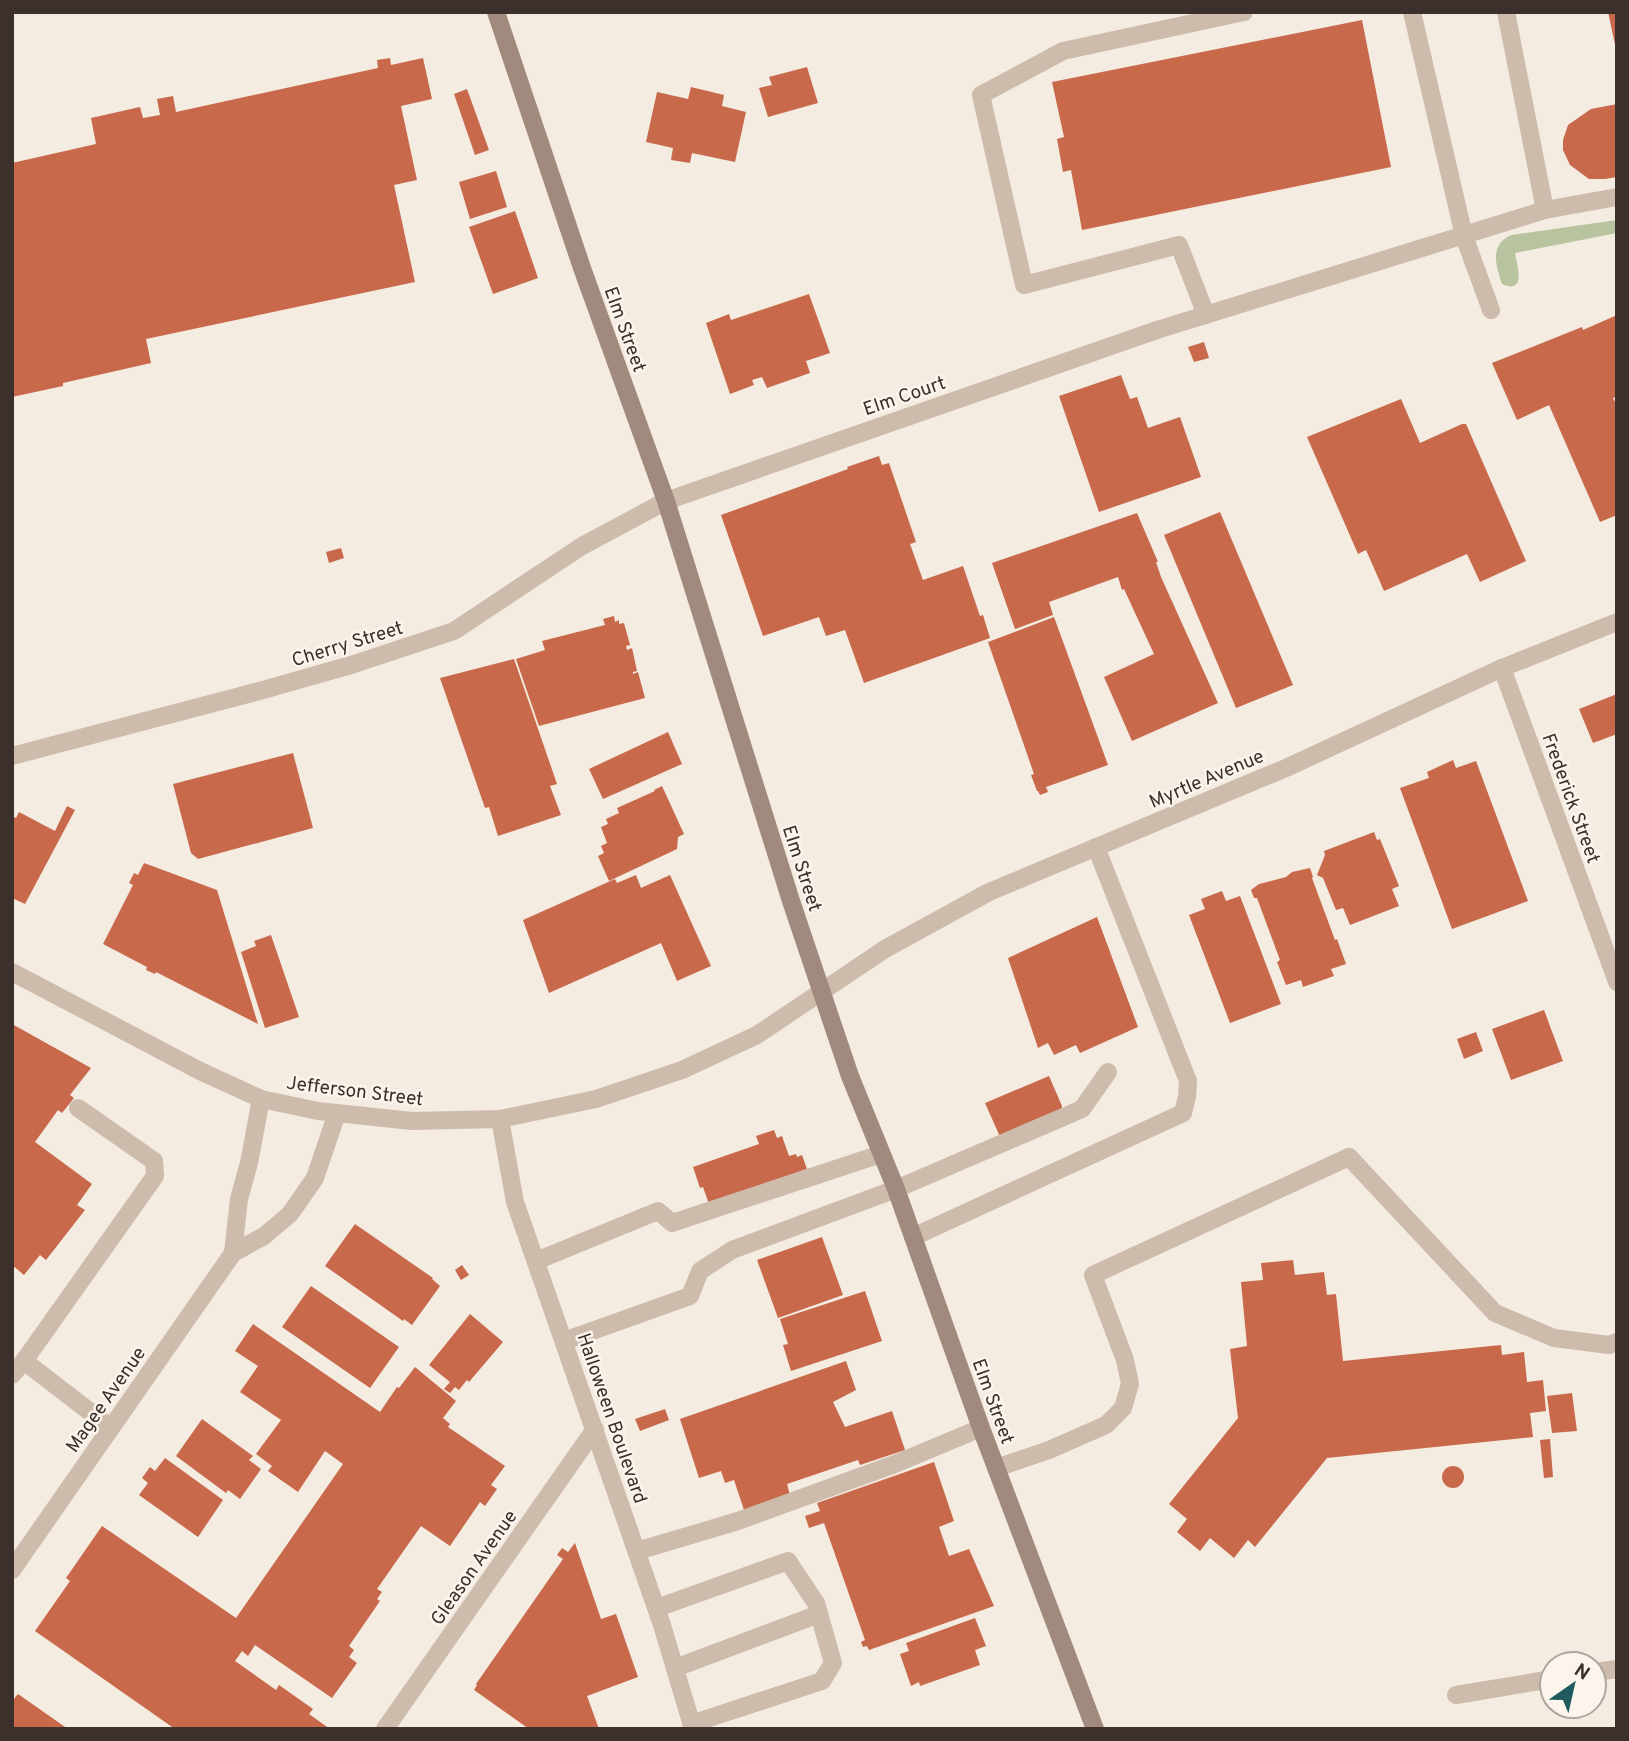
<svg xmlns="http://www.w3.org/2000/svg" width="1629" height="1741" viewBox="0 0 1629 1741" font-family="Overpass,sans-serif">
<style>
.green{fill:#b8c4a0}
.building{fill:#c8694b}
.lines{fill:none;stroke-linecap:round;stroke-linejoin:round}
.service{stroke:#cdbbac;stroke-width:18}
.minor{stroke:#cdbbac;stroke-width:18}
.tertiary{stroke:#cdbbac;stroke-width:18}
.secondary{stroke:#a18a7d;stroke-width:18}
.labels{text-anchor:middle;stroke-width:5;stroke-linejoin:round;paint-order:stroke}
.street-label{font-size:19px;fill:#3b302b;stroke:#fbf5ee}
</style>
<rect width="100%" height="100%" fill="#f4ebe1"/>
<path class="green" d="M1617,220V233L1515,253C1517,265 1527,295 1502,284C1496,266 1489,245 1511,235Z"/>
<g class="building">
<polygon points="1608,12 1617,12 1617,49 1616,49"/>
<polygon points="1362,20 1391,167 1082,230 1071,170 1063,172 1057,139 1064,137 1052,82"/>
<polygon points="390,58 391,65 423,58 432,99 401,106 417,180 394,185 415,282 146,339 151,363 63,383 63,386 12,397 12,163 96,144 91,118 140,107 143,118 160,115 157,99 173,96 176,112 378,68 377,60"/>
<polygon points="807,67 818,103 768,117 759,88 772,85 769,77"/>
<polygon points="691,87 724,95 722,106 746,112 735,162 692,153 690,163 671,160 673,148 646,142 657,92 688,99"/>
<polygon points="467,89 489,150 475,155 454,94"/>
<polygon points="1617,104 1617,177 1605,179 1589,179 1570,165 1563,150 1563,140 1568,125 1591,109"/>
<polygon points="496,171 507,207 470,219 459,182"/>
<polygon points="515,211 538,278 493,294 469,227"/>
<polygon points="809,294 830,353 806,361 810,373 767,388 762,377 752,380 754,385 730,394 706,323 729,314 731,320"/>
<polygon points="1617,315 1617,397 1613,398 1617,406 1617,515 1600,522 1549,405 1517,420 1492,363 1582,327 1583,330"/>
<polygon points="1204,342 1209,358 1194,362 1188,347"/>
<polygon points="1121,375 1130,399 1137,397 1148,428 1180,417 1201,477 1099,512 1059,396"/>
<polygon points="1401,399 1420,443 1462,424 1466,424 1526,561 1480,582 1467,554 1384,591 1366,550 1358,554 1307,437"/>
<polygon points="879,456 882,465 889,463 916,542 910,544 923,580 963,566 980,616 983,615 990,638 864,683 845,630 826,636 819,617 763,636 721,515 848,469 847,467"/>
<polygon points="1220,512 1293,685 1236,708 1164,535"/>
<polygon points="1137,513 1158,562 1156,562 1161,577 1218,703 1132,741 1104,677 1154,654 1124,589 1122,590 1118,577 1049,602 1053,615 1015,629 992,563"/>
<polygon points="341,548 344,558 329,563 326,552"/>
<polygon points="614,616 615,622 619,620 619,624 624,623 630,645 626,646 627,650 632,648 637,671 633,672 633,674 638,672 645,698 539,726 516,659 545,650 542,641 605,625 603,619"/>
<polygon points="1054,617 1108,765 1046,787 1048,792 1040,795 1038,791 1037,791 1031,775 1034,774 988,642"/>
<polygon points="514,659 557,784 550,786 561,815 498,836 489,807 485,808 440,678"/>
<polygon points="1617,694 1617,734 1593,743 1579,709"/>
<polygon points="668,732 682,764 603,799 589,769"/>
<polygon points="293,753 313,828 198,859 191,853 173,784"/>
<polygon points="1453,760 1456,768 1476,761 1528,901 1452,929 1400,788 1429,778 1427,772"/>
<polygon points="662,786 684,834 678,837 677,849 609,881 598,856 604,853 601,846 607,843 601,827 608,824 606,819 619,813 617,808 655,791 654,790"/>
<polygon points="67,806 75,810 25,904 12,898 12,816 16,818 19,812 55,831"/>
<polygon points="1374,832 1377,840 1380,839 1399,886 1392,889 1399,906 1350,925 1343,908 1336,910 1323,878 1317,875 1325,855 1324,851"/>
<polygon points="144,863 217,890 258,1024 156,972 155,974 146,970 147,967 103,944 133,885 129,883 134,873 138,875"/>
<polygon points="1310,868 1313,877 1312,878 1335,940 1337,939 1346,964 1331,969 1334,976 1303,987 1301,980 1286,985 1277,962 1280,960 1257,898 1254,898 1251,890 1259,884 1286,877 1292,872"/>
<polygon points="636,875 641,888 670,875 711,966 677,981 661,943 549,993 523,920 615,879 617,883"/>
<polygon points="1222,891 1226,901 1240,896 1281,1004 1230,1023 1189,915 1205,909 1201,899"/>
<polygon points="1097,917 1138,1027 1080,1053 1076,1045 1054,1055 1048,1043 1038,1048 1008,958"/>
<polygon points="271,935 299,1017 265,1028 241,952 256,946 254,941"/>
<polygon points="1544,1010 1563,1061 1511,1080 1492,1029"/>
<polygon points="12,1024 91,1068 70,1095 74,1098 62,1113 58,1110 35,1142 92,1184 77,1205 85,1210 46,1260 40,1255 24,1275 12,1265"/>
<polygon points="1476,1032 1483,1051 1464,1059 1457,1039"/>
<polygon points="1049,1076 1062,1106 1061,1114 1001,1139 985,1103"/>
<polygon points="774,1130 777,1138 782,1136 789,1156 796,1154 797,1157 802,1155 807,1169 709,1204 703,1187 700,1188 693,1167 759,1144 756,1136"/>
<polygon points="355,1224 433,1278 432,1279 440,1286 412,1325 404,1319 403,1321 325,1266"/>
<polygon points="822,1237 843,1295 778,1318 757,1260"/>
<polygon points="1293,1260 1295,1275 1324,1272 1327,1295 1336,1294 1343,1361 1501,1345 1502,1355 1524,1352 1527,1382 1543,1380 1546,1411 1530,1413 1533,1437 1327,1458 1255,1547 1248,1540 1234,1558 1210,1538 1200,1551 1177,1532 1187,1519 1169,1504 1238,1418 1230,1349 1247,1346 1241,1282 1263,1280 1261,1263"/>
<polygon points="462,1265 469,1275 461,1280 455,1270"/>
<polygon points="311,1286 399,1347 370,1388 282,1327"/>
<polygon points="865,1291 882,1341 791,1371 783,1345 788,1344 780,1319"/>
<polygon points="470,1314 503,1342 469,1382 467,1380 459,1390 455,1387 450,1393 444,1389 450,1382 429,1365"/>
<polygon points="253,1324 380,1412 397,1387 399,1388 415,1367 456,1401 443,1418 450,1424 448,1427 505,1466 491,1485 497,1489 485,1506 480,1502 450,1546 421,1526 377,1589 382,1592 377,1599 380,1601 349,1646 354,1650 349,1657 357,1663 332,1698 255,1645 248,1656 242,1651 235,1661 276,1690 279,1685 313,1709 309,1714 330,1729 175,1729 35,1631 70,1581 66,1578 102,1526 236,1618 343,1464 325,1451 298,1492 268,1471 272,1466 256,1454 281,1420 240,1392 258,1366 235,1351"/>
<polygon points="846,1361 856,1390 833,1402 845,1427 892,1411 905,1450 860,1465 858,1460 787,1484 790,1495 744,1510 734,1480 725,1483 721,1471 699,1478 680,1419"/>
<polygon points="1572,1393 1577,1431 1552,1433 1547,1396"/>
<polygon points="665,1409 669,1420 640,1431 635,1419"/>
<polygon points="202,1419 253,1456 249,1460 261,1469 240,1499 228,1490 226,1493 176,1456"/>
<polygon points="1550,1439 1553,1477 1544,1478 1540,1440"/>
<polygon points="165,1458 223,1500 198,1537 139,1495 148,1483 142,1478 150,1467 155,1471"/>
<polygon points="934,1462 954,1521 939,1527 949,1556 969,1549 994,1606 869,1650 867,1646 863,1647 861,1642 865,1640 824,1523 809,1528 805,1516 820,1511 817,1503"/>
<circle cx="1453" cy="1477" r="11"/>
<polygon points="575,1543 601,1619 616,1614 638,1677 587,1696 599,1729 529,1729 474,1690 477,1685 476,1684 563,1559 557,1555 562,1548 568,1552"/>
<polygon points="975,1618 986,1646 975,1650 980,1665 920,1686 919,1682 911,1686 900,1654 909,1651 906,1643"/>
<polygon points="18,1694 68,1729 12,1729 12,1701"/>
</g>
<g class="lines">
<g class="service">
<polyline points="1412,12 1464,236 1491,310"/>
<polyline points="1506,12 1545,210"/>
<polyline points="1206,315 1179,245 1024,285 981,95 1063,51 1244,12"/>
<polyline points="1157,330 1545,210 1617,197"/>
<polyline points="913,1237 1183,1113 1187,1097 1188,1081 1096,847"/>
<polyline points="536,1261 658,1211 672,1223 881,1154"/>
<polyline points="564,1341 690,1296 700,1271 732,1250 896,1189 1082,1109 1108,1072"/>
<polyline points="24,1361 155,1176 154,1161 78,1108"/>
<polyline points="12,1375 24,1361 111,1428"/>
<polyline points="996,1468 1049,1450 1106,1425 1123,1408 1130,1384 1125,1360 1093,1275 1349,1157 1495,1313 1554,1338 1609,1345 1617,1342"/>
<polyline points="637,1551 738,1521 895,1464 981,1428"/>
<polyline points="657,1608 788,1561 816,1603 833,1663 822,1681 691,1724"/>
<polyline points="675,1668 819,1614"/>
<polyline points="1594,1672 1617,1669"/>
<polyline points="1456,1695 1552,1679"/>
</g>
<g class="minor">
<polyline points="1502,668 1617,982"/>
<polyline points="12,756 263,690 351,665 454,631 582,546 666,501 1157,330"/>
<polyline points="500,1119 515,1202 662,1625 693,1729"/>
<polyline points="233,1253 239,1199 249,1163 261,1099"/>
<polyline points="12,1570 233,1253 264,1236 290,1214 315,1178 337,1113"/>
<polyline points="385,1729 595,1429"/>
</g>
<polyline class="tertiary" points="12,972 200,1071 261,1099 318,1111 412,1121 500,1119 596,1099 682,1070 757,1035 885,949 989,892 1286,768 1502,668 1617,622"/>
<polyline class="secondary" points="496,12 582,268 666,501 791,901 850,1076 896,1189 981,1428 1095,1729"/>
</g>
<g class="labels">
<g class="street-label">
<text transform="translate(626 329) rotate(70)" y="7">Elm Street</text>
<text transform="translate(904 395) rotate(-19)" y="7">Elm Court</text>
<text transform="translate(347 643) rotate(-17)" y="7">Cherry Street</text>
<text transform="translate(1206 778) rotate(-23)" y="7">Myrtle Avenue</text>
<text transform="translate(1572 798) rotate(70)" y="7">Frederick Street</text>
<text transform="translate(803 868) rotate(72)" y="7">Elm Street</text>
<text transform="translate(355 1090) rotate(7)" y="7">Jefferson Street</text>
<text transform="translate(105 1399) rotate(-55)" y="7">Magee Avenue</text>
<text transform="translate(994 1401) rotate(70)" y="7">Elm Street</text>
<text transform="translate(613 1418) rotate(71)" y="7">Halloween Boulevard</text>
<text transform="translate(473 1567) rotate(-55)" y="7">Gleason Avenue</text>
</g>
</g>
<rect width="1629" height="1741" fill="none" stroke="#3b302b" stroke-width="28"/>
<g transform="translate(1573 1685) rotate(34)"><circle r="33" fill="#fbf5ee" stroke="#aea6a0" stroke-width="2"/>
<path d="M0-5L12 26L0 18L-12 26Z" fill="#1f5a5e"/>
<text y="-10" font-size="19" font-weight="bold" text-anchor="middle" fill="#3b302b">N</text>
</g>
</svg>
